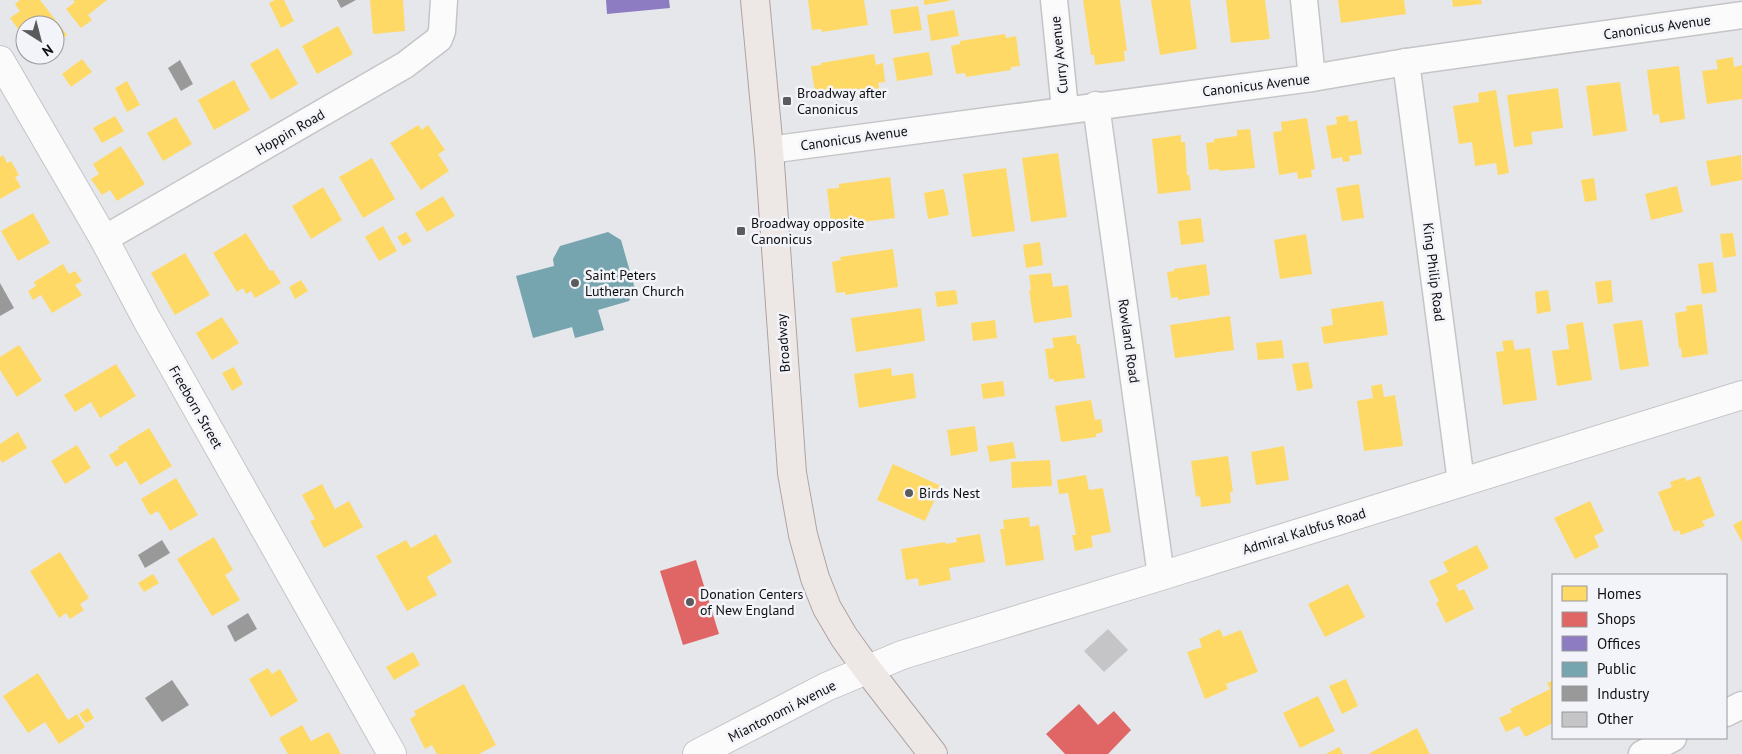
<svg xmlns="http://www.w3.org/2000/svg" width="1742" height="754" viewBox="0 0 1742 754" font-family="'PT Sans',sans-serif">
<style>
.homes{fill:#ffd966}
.shops{fill:#e06666}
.offices{fill:#8e7cc3}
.public{fill:#76a5af}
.industry{fill:#999}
.building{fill:#c5c5c8}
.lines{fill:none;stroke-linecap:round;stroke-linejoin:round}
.minor-casing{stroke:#c5c5c8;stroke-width:29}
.tertiary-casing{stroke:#c5c5c8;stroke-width:30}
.secondary-casing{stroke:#c5c5c8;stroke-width:30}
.primary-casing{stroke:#ada3a1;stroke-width:30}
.minor{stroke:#fbfbfc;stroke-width:26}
.tertiary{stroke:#fbfbfc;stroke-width:28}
.secondary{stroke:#fbfbfc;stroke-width:28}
.primary{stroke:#ede8e6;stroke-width:28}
.poi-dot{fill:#5a5b5d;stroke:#f3f4f9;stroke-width:2}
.labels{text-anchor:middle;stroke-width:5;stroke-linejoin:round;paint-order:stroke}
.street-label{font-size:14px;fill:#0f0f11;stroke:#f3f4f9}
.poi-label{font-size:14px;fill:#0f0f11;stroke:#f3f4f9;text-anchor:start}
</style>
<rect width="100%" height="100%" fill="#e6e7eb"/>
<g class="homes">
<polygon points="20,0 40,0 67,35 55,45 55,25 25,25 25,38 10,18 20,11 15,4"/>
<polygon points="73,0 107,0 88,15 92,20 81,28 66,9 75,2"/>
<polygon points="275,0 284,0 294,21 281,28 269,3"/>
<polygon points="370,0 403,0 405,31 373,34"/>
<polygon points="808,0 864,0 868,25 822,32 821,29 812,30"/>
<polygon points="924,0 949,0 949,1 924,5"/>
<polygon points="1083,0 1120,0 1127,51 1124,51 1125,61 1095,65 1094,55 1091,55"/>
<polygon points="1151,0 1190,0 1197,49 1160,55"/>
<polygon points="1226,0 1265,0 1270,39 1231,43"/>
<polygon points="1338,0 1404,0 1406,14 1341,23"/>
<polygon points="1452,0 1481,0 1482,4 1453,7"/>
<polygon points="918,6 922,30 894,34 890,10"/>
<polygon points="954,10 959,36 931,41 927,15"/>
<polygon points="338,26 353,54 317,74 302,46"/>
<polygon points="1005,34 1006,38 1016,36 1020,66 1011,67 1011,70 966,77 965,73 956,74 951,46 960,44 960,41"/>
<polygon points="278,48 298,84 271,100 250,64"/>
<polygon points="929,52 933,75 897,81 893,58"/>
<polygon points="874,54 876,65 883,63 885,82 878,83 880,92 862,95 850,99 845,97 826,100 825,97 816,99 811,66 821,65 821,63"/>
<polygon points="1733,57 1734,67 1742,65 1742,99 1707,104 1702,71 1718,69 1716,60"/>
<polygon points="82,59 92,72 71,87 62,74"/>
<polygon points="1679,66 1685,119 1660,123 1659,114 1653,115 1647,70"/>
<polygon points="234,80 250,110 214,130 198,100"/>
<polygon points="127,81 140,105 127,112 115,88"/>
<polygon points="1620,82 1627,131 1593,136 1586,86"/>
<polygon points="1558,88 1563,128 1531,132 1533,144 1514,147 1507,95"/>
<polygon points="1496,90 1509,173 1498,175 1496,163 1475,166 1472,142 1459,144 1453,106 1479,102 1478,93"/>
<polygon points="1348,115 1349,122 1357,120 1362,154 1349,156 1350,161 1343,162 1342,157 1332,159 1326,126 1337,124 1336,117"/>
<polygon points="115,116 124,131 102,143 93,128"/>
<polygon points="176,117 192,144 163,161 147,133"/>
<polygon points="1307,118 1315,169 1311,170 1312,177 1298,179 1297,172 1279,175 1273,132 1282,131 1281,122"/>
<polygon points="418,125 422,130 428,125 445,150 438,154 449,171 421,190 390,143"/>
<polygon points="1250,129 1255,168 1219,171 1219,169 1209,170 1206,143 1214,142 1214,139 1237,136 1237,130"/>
<polygon points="1181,135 1181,142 1185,142 1187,175 1189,175 1191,190 1158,194 1152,139"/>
<polygon points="121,146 145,184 117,201 110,190 102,195 91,179 99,174 93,164"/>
<polygon points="1058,153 1067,217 1031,222 1022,158"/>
<polygon points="3,155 7,163 11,161 19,175 15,177 21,187 0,199 0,157"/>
<polygon points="1741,155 1742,180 1711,186 1706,161"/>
<polygon points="372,158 395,199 363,218 339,177"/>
<polygon points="1006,168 1015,231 972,237 963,174"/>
<polygon points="890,177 895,218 845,224 844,221 831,223 827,189 839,188 839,184"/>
<polygon points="1594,178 1597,200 1585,202 1581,180"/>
<polygon points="1359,184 1364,218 1342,221 1336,188"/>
<polygon points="1677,186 1683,212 1651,220 1645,194"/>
<polygon points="323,187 342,220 311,239 292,206"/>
<polygon points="944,189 949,215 928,219 924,193"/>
<polygon points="443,196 455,216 427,232 415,213"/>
<polygon points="33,213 50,243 18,261 1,231"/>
<polygon points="1201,218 1204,242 1181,245 1178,221"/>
<polygon points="383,226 397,251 379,261 365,237"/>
<polygon points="406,232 412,241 403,246 397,237"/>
<polygon points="246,233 270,271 273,270 281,283 255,298 251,291 246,294 243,288 237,292 213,253"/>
<polygon points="1733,233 1736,256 1723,258 1720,234"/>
<polygon points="1306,234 1312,274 1280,279 1274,240"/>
<polygon points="1040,242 1043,265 1026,268 1023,245"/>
<polygon points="893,249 898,287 845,295 845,292 836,293 832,262 841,260 840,257"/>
<polygon points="185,253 210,295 175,315 151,273"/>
<polygon points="1713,262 1717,292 1702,294 1698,264"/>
<polygon points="63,264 69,274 75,271 82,281 75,285 82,295 52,313 41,295 33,300 28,291 36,286 34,282"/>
<polygon points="1206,264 1210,295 1178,300 1178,297 1171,298 1167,272 1174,271 1174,269"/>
<polygon points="1051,273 1053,287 1068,285 1072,317 1034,323 1029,290 1031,290 1029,275"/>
<polygon points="301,280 308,291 295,299 289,287"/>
<polygon points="1611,280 1613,302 1598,304 1595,282"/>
<polygon points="956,290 958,304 937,307 935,292"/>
<polygon points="1548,290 1551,311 1537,314 1535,292"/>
<polygon points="1383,301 1388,335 1324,344 1321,327 1333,325 1331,309"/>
<polygon points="1702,304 1708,354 1682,358 1681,348 1679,348 1675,313 1687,311 1686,306"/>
<polygon points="921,308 925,341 856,352 851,318"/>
<polygon points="1230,316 1234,350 1175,358 1170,325"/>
<polygon points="222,317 239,343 212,360 196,333"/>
<polygon points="995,320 997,338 973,341 971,323"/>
<polygon points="1642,320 1649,366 1620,370 1613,324"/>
<polygon points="1583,322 1592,380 1557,386 1552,351 1569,349 1566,325"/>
<polygon points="1076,335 1077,344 1080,344 1085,378 1054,382 1054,379 1049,379 1045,349 1054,348 1052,338"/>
<polygon points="1282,340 1284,358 1258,360 1256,343"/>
<polygon points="1513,340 1515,350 1530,348 1537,400 1503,405 1496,352 1504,351 1502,341"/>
<polygon points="19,345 42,380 17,397 0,370 0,357"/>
<polygon points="1308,362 1313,388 1297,391 1292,364"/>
<polygon points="116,364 136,396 100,418 91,402 75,412 64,395"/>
<polygon points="234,367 243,384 232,391 222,373"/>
<polygon points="891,368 892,376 913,373 916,398 859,408 854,374"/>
<polygon points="1003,381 1005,396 983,399 981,384"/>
<polygon points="1382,384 1384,397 1395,395 1403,446 1364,451 1357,401 1373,398 1371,386"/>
<polygon points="1091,400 1095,420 1101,419 1103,432 1096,434 1096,437 1061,442 1055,406"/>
<polygon points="975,426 978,451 951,456 947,430"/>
<polygon points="149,428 172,466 140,485 126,461 116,467 109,455 119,449 118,447"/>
<polygon points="18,432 27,448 2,463 0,459 0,444"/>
<polygon points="1013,442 1016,458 990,462 987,446"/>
<polygon points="77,445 91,468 65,484 51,461"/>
<polygon points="1284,446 1289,480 1256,485 1251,452"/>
<polygon points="1228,456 1233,492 1230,492 1231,503 1201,507 1200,496 1196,497 1191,461"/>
<polygon points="1050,460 1052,486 1012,488 1011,462"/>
<polygon points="893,464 941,486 925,521 877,500"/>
<polygon points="1086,475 1089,490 1103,488 1111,532 1091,536 1093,547 1075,551 1072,535 1076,535 1068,493 1059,494 1057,480"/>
<polygon points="1700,476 1715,516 1702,521 1705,526 1681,535 1679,530 1674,532 1658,492 1672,487 1670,482 1685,477 1686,481"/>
<polygon points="176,478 198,515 170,531 158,511 150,515 141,499"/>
<polygon points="322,484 335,509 349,501 363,527 324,548 310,521 315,519 302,495"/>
<polygon points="1590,501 1604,531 1594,536 1599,547 1575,559 1554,518"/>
<polygon points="1029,517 1030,527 1039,525 1044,560 1006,566 1000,529 1004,529 1003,520"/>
<polygon points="1742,520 1742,542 1733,525"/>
<polygon points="436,534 452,562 427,577 437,595 407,611 376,556 406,540 411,548"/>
<polygon points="980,534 985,562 949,568 951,580 919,586 918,578 906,580 901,549 945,542 946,544 957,542 956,538"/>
<polygon points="214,537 233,570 225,575 240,600 212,616 177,559"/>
<polygon points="1477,545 1489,568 1456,585 1459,591 1464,589 1474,609 1446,623 1436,603 1439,601 1429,581 1448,572 1443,562"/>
<polygon points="60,552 89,598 80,604 84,610 70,619 66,613 59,618 30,571"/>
<polygon points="153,574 159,583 144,592 138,583"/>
<polygon points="1348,584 1365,617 1325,637 1308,604"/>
<polygon points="1220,629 1223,637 1241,630 1258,672 1226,684 1228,689 1205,699 1187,652 1202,647 1199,639"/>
<polygon points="413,652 420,665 394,680 386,667"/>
<polygon points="268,668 272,674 280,669 298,701 271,717 249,679"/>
<polygon points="38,673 68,720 77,714 85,727 59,744 45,722 28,733 3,696"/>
<polygon points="1346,679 1358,706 1342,714 1329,686"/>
<polygon points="1553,680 1553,723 1525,737 1519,726 1506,732 1499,718 1512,712 1510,709 1550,689 1547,683"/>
<polygon points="464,684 496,745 479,754 437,754 432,745 425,749 410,719 416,715 414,711"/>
<polygon points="1318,696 1335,731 1300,748 1283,713"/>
<polygon points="88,708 94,718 86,723 79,714"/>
<polygon points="302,725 311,741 329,732 341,754 288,754 279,738"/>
<polygon points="1417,728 1430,754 1370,754 1370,753"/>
<polygon points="1339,747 1343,754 1326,754"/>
</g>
<g class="shops">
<polygon points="696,560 719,634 683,645 660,571"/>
<polygon points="1079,704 1098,725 1114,711 1131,730 1108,754 1065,754 1046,734"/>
</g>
<polygon class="offices" points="606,0 669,0 670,8 607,14"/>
<polygon class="public" points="608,232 621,240 635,289 629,301 598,310 604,330 575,338 572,327 533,338 516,276 554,266 553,259 560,246"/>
<g class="industry">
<polygon points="337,0 356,0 341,8"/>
<polygon points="180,60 193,84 181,91 168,68"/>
<polygon points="0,283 14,308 0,316"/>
<polygon points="162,540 170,553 145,568 138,555"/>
<polygon points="248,613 257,629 235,642 227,626"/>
<polygon points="172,680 189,705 162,722 145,698"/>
</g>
<polygon class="building" points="1108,629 1128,650 1104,672 1084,651"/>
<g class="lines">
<g class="minor-casing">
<g id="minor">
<polyline points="1054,0 1065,109"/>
<polyline points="1304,0 1312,78"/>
<polyline points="1406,62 1461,482"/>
<polyline points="1096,105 1161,576"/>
<polyline points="769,150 1312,78 1406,62 1742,15"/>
<polyline points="104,239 405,65 439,39 442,31 444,0"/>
<polyline points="1726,713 1742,705"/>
<polyline points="1642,754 1673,738"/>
</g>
</g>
<g class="tertiary-casing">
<polyline id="tertiary" points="0,60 104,239 147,320 392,754"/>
</g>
<g class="secondary-casing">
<polyline id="secondary" points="697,754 826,687 902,655 1161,576 1742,395"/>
</g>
<g class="primary-casing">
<polyline id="primary" points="755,0 769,150 792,473 803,535 815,578 827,608 844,637 867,669 933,754"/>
</g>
<use href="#minor" class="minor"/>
<use href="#tertiary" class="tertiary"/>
<use href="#secondary" class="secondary"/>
<use href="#primary" class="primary"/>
</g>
<g class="poi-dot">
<rect x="782" y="96" width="10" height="10" rx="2.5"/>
<rect x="736" y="226" width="10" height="10" rx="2.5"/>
<circle cx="575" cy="283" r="5"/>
<circle cx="909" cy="493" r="5"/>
<circle cx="690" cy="602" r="5"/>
</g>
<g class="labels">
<g class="street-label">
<text transform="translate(1657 27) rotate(-8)" y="5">Canonicus Avenue</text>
<text transform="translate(1059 55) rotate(-96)" y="5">Curry Avenue</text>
<text transform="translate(1256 85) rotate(-7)" y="5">Canonicus Avenue</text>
<text transform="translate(290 132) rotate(-30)" y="5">Hoppin Road</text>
<text transform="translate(854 138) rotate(-8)" y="5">Canonicus Avenue</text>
<text transform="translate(1434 272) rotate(83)" y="5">King Philip Road</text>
<text transform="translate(1129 341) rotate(82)" y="5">Rowland Road</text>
<text transform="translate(783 343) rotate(-94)" y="5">Broadway</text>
<text transform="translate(196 407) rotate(60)" y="5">Freeborn Street</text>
<text transform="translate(1304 531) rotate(-17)" y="5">Admiral Kalbfus Road</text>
<text transform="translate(782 711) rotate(-27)" y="5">Miantonomi Avenue</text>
</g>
<g class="poi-label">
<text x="797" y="98">Broadway after<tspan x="797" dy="16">Canonicus</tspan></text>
<text x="751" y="228">Broadway opposite<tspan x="751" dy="16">Canonicus</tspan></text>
<text x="585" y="280">Saint Peters<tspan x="585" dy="16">Lutheran Church</tspan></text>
<text x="919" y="498">Birds Nest</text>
<text x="700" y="599">Donation Centers<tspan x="700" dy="16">of New England</tspan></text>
</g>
</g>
<rect x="1552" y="574" width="175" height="165" fill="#f3f4f9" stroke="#98989c"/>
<rect x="1562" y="586" width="25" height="15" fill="#ffd966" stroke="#98989c"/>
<text x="1597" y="599" font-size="15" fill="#0f0f11">Homes</text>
<rect x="1562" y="612" width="25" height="15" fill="#e06666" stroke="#98989c"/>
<text x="1597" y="624" font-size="15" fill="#0f0f11">Shops</text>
<rect x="1562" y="636" width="25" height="15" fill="#8e7cc3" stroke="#98989c"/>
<text x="1597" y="649" font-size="15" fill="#0f0f11">Offices</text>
<rect x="1562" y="662" width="25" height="15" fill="#76a5af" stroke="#98989c"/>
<text x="1597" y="674" font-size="15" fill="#0f0f11">Public</text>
<rect x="1562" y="686" width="25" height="15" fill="#999999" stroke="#98989c"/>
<text x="1597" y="699" font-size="15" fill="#0f0f11">Industry</text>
<rect x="1562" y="712" width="25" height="15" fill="#c5c5c8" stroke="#98989c"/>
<text x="1597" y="724" font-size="15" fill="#0f0f11">Other</text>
<g transform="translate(40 40) rotate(144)"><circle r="24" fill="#f3f4f9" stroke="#98989c"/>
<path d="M0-4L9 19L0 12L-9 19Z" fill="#5a5b5d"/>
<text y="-8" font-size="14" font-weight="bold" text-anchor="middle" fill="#0f0f11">N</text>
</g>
</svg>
